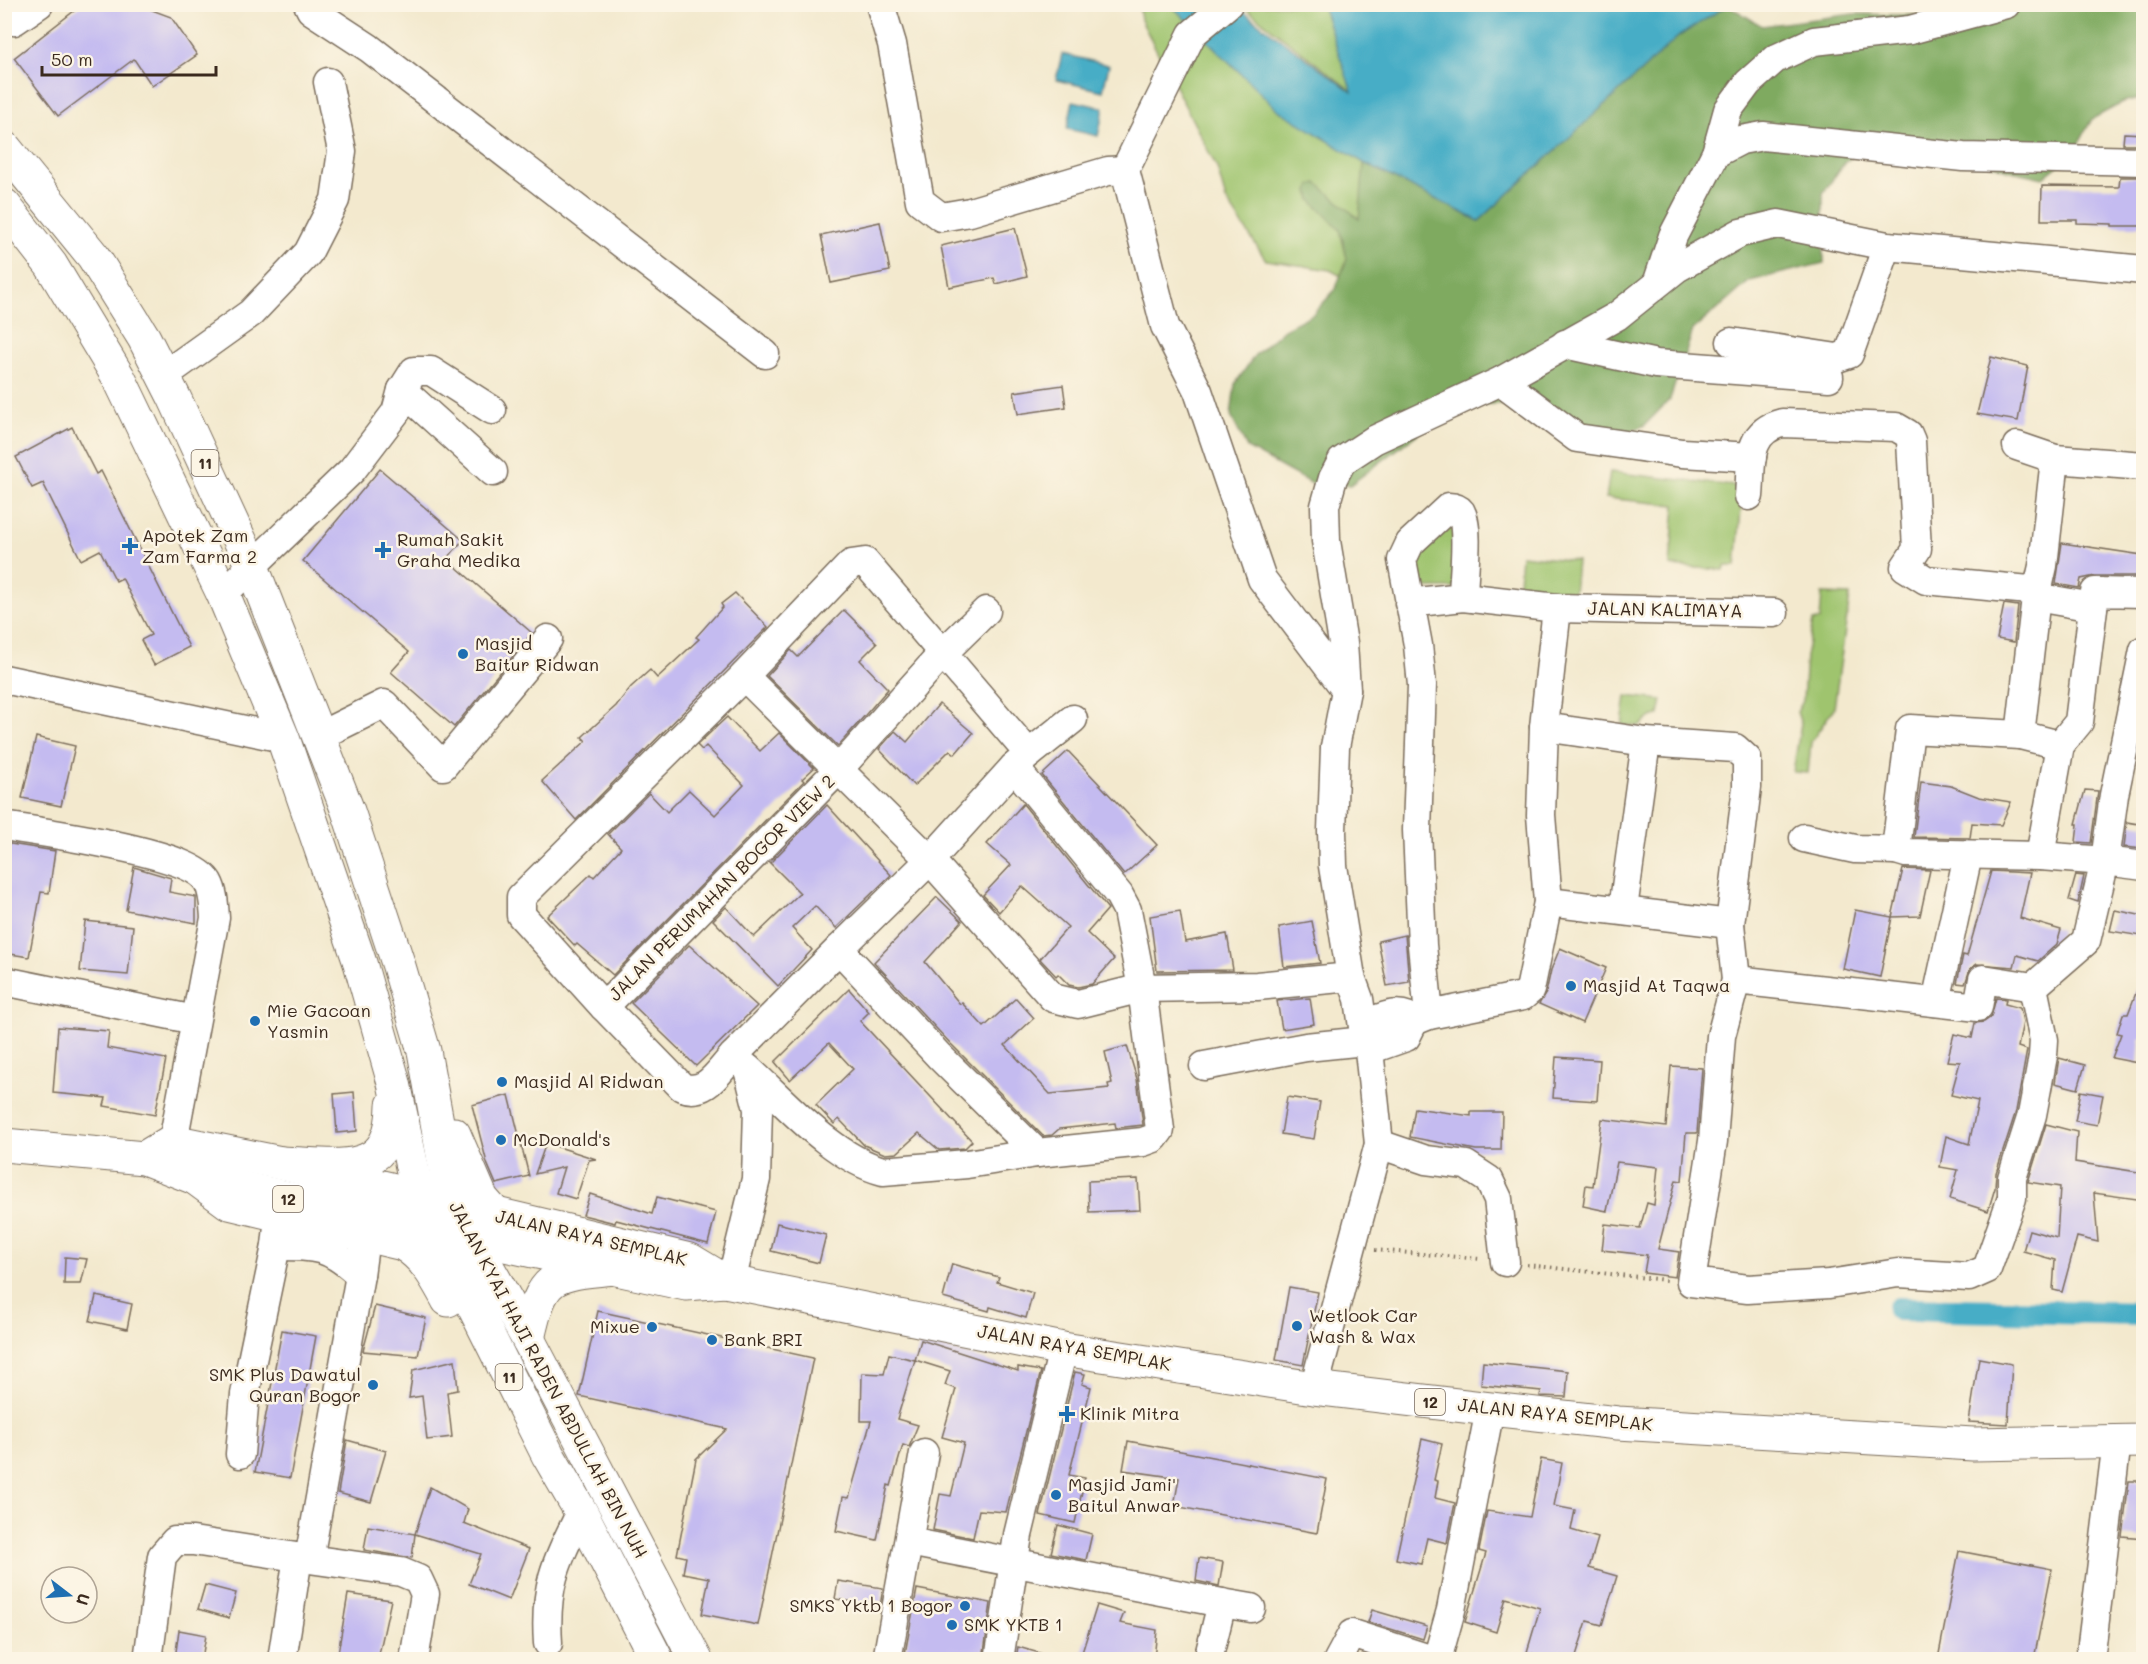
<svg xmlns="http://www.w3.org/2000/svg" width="2148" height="1664" viewBox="0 0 2148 1664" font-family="Mali,sans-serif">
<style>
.green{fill:#9fc46e;stroke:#6d7746;stroke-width:1.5}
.forest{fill:#7faa61;stroke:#5d6a40;stroke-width:1.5}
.water{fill:#46adc6;stroke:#406c72;stroke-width:1.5}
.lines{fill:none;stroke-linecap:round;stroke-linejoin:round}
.canal{stroke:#46adc6;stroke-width:24}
.building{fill:#c4bbf0}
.minor-casing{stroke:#7b6d5c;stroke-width:31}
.major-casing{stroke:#7b6d5c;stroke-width:35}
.highway-casing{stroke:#7b6d5c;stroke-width:35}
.path{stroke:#7b6d5c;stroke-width:4;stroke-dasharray:1.5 4.5;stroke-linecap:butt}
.minor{stroke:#fff;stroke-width:28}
.major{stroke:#fff;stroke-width:33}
.highway{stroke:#fff;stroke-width:33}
.poi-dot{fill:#1f6fb2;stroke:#fcf5e5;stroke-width:2}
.labels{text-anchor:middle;stroke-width:5;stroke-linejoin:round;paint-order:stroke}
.shield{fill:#fcf5e5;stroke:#75675a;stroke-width:1.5}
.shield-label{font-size:16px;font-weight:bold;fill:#3b2a1e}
.poi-label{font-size:18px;fill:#3b2a1e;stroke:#fcf5e5;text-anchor:start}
.street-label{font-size:18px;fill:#3b2a1e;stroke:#fcf5e5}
</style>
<rect width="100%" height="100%" fill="#fcf5e5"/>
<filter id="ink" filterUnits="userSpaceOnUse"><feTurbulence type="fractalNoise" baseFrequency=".0167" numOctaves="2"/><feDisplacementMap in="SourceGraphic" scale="12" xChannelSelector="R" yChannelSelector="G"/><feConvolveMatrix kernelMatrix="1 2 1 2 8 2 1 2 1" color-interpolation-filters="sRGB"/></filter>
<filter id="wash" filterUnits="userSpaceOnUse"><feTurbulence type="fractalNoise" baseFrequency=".008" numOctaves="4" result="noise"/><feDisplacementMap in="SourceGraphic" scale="24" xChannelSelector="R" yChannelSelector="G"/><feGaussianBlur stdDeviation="1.35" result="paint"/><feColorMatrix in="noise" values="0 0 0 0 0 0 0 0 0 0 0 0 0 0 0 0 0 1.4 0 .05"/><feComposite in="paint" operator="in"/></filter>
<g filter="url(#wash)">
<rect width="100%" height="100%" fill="#f3e9ce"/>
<g class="green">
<polygon points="1139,5 1171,5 1278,110 1387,174 1479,221 1389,301 1330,270 1266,260 1226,200 1217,168 1141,20"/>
<polygon points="1241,5 1322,5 1353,92"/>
<polygon points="1610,472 1743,487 1736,566 1725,566 1724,570 1670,566 1675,505 1606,498"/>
<polygon points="1452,521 1455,588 1417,588 1413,554"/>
<polygon points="1521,555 1577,561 1573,603 1518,599"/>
<polygon points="1822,594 1850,595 1834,708 1811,742 1808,773 1793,772 1801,724 1797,712 1803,701 1806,656 1813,621 1820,620"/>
<polygon points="1626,696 1662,700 1659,715 1651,717 1640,726 1622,725"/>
</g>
<polygon class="forest" points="1727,5 1762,26 1853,14 1942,16 1985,5 2143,5 2143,98 2126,101 2092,119 2073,153 2043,178 2007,170 1912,136 1874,141 1845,162 1823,193 1824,263 1750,281 1693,330 1670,399 1645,425 1610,442 1511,403 1475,405 1440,417 1350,485 1312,484 1247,448 1231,416 1235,384 1255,355 1284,329 1313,314 1335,290 1347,259 1340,230 1311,200 1309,190 1311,185 1317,183 1359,219 1364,163 1479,221 1679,36"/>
<g class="water">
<polygon points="1171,5 1234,5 1352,92 1322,5 1728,5 1679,36 1479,221 1364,163 1278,110"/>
<polygon points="1062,54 1109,65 1103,91 1056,80"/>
<polygon points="1073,101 1104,108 1098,136 1067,129"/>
</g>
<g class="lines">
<polyline class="canal" points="1899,1309 2144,1314"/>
</g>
<g id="blocks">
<g class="building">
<polygon points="83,4 136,4 171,17 197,55 152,86 134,59 58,116 14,58"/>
<polygon points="2124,133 2144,134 2144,144 2123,144"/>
<polygon points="2120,177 2144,177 2144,226 2112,226 2112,224 2077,223 2077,220 2041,220 2042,186 2119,187"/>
<polygon points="880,222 890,271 831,283 821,235"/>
<polygon points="1015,228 1027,276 996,284 994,278 949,287 941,246"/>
<polygon points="1991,357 2028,366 2018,421 1977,414"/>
<polygon points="1063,385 1066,407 1018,414 1014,392"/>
<polygon points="72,427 96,474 101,471 189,647 154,665 141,640 151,635 122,578 116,581 100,550 81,560 43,483 32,488 16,457"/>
<polygon points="380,469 463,540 447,559 532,633 454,727 391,672 409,652 303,561"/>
<polygon points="2062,543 2142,555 2140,576 2095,576 2081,579 2079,588 2056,584"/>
<polygon points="735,593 768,627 576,820 542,781 586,741 582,737 616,706 631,687 650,670 657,678 699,639 696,637 723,607 721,604"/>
<polygon points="2004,604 2018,606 2014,642 1997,639"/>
<polygon points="844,610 877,643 860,660 888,689 838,746 767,676 791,650 798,657"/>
<polygon points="939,704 973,733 955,754 950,750 914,786 879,749 895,731 907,742"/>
<polygon points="727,717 760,751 779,733 814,768 802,779 804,781 613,975 577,944 575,946 547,916 591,874 594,877 621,848 608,834 649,793 667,812 689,790 715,815 744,785 706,746 702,750 697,745"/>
<polygon points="36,737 75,746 61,806 22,798"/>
<polygon points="1068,751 1157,845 1124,875 1042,775"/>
<polygon points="1921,782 1951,786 1979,797 2011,802 2001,825 1972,823 1970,838 1914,837"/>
<polygon points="2085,790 2098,791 2091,843 2076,842 2078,824 2076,824"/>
<polygon points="1023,804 1108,909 1087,933 1114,959 1092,984 1078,987 1069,985 1058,974 1056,976 1040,959 1068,927 1022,886 999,912 983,895 1011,865 987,844"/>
<polygon points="827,805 891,875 836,928 815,906 792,928 812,950 778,986 713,920 726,907 754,937 800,893 770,863"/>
<polygon points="2127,822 2144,825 2144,849 2124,847"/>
<polygon points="4,843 55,851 49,893 41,892 29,957 4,953"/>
<polygon points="134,867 171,878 169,892 196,897 196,923 126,910"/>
<polygon points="1903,869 1930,870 1920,916 1892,917"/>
<polygon points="1991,871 2030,873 2020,918 2061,930 2057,944 2038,961 2017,955 2014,967 1977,964 1970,969 1965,984 1957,983 1963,955 1967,956"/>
<polygon points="2076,875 2084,876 2078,903 2069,900"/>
<polygon points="937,897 962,921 925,962 960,1004 962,1003 984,1027 1016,998 1034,1018 1005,1045 1050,1094 1109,1088 1108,1084 1112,1083 1105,1052 1127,1046 1137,1079 1143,1125 1116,1128 1115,1123 1059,1129 1052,1135 1043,1136 951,1044 874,962"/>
<polygon points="1855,910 1892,917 1880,977 1843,969"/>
<polygon points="2115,910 2144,916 2141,936 2110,931"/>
<polygon points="1180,911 1185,942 1227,934 1233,970 1157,971 1150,916"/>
<polygon points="85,921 133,926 128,975 80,971"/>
<polygon points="1312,921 1320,963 1284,967 1279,927"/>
<polygon points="1405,935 1409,982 1387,986 1378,941"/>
<polygon points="689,945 757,1006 696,1066 631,1003"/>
<polygon points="1560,948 1606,968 1582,1023 1539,1004 1546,993 1551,970"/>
<polygon points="2139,985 2144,986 2144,1039 2140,1038 2138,1063 2112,1058 2121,1034 2117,1033 2123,1014 2128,1014"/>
<polygon points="849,989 869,1012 860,1021 972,1141 965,1148 939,1150 919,1133 897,1153 885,1154 864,1145 839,1119 834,1124 816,1105 853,1069 829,1043 790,1080 775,1062"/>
<polygon points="1310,998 1314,1024 1282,1029 1277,1001"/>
<polygon points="1996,998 2006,999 2005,1004 2020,1008 2023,1022 2018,1047 2027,1050 2016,1111 1996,1173 1995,1188 1988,1211 1950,1199 1958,1170 1940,1167 1946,1136 1969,1144 1978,1101 1951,1095 1960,1062 1947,1061 1954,1034 1972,1038 1975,1023 1984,1022 1991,1017"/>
<polygon points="58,1027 109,1031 107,1048 166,1059 155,1115 104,1106 106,1098 53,1093"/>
<polygon points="1556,1057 1600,1060 1597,1101 1553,1098"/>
<polygon points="2059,1058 2085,1065 2078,1089 2055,1083"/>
<polygon points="1671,1066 1702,1068 1697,1133 1686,1133 1682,1181 1676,1180 1658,1249 1679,1252 1675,1277 1644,1273 1647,1255 1602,1250 1605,1224 1640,1228 1647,1203 1654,1205 1658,1167 1617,1162 1607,1211 1583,1206 1586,1185 1593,1186 1602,1119 1666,1127"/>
<polygon points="2081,1091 2103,1095 2097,1125 2075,1121"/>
<polygon points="354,1092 357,1131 337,1133 334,1094"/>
<polygon points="509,1095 529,1176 496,1184 487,1163 472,1105"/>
<polygon points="1287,1097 1320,1102 1314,1139 1281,1134"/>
<polygon points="1415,1108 1471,1116 1471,1112 1502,1112 1501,1150 1476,1150 1410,1137"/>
<polygon points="2046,1124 2077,1132 2075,1162 2144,1173 2144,1200 2094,1193 2098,1242 2077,1237 2062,1292 2053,1290 2055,1260 2023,1251 2029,1230 2057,1238 2060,1187 2028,1182"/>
<polygon points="546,1143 596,1159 589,1160 576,1199 556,1193 564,1167 535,1174"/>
<polygon points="1138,1179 1140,1210 1089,1212 1088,1181"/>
<polygon points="590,1194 652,1214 657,1197 716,1212 708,1244 616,1220 615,1223 583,1215"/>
<polygon points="777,1223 826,1235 819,1263 771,1251"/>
<polygon points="65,1257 87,1259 81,1284 64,1284"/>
<polygon points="952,1264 999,1277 997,1282 1033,1293 1026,1318 990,1307 989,1311 943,1298"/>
<polygon points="1289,1287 1318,1292 1303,1365 1276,1360"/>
<polygon points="96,1296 132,1304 127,1329 90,1321"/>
<polygon points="375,1306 426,1318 418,1356 363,1351"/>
<polygon points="598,1311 813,1358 758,1625 702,1614 709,1578 683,1573 686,1557 677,1555 696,1459 727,1429 579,1396"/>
<polygon points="282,1330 316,1336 290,1478 255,1472"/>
<polygon points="921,1340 1018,1371 1018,1367 1041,1371 1006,1512 979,1510 973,1538 933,1530 940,1494 951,1496 964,1443 942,1437 956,1389 945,1385 950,1371 915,1360 897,1419 918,1425 909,1447 903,1445 891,1486 888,1485 877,1540 836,1531 843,1497 849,1498 871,1421 861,1421 862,1373 884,1374 889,1354 915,1360"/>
<polygon points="1979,1358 2012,1364 2008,1424 1969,1422"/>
<polygon points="455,1360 458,1390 447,1392 452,1437 427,1440 422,1396 409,1398 413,1370"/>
<polygon points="1483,1362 1568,1371 1566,1397 1540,1396 1541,1391 1481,1385"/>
<polygon points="1075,1372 1085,1374 1082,1384 1091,1387 1069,1475 1085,1478 1075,1523 1040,1515"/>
<polygon points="1422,1439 1442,1444 1434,1480 1438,1481 1435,1498 1455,1503 1447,1543 1427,1538 1421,1564 1396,1559"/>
<polygon points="347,1440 386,1451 371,1502 338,1493"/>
<polygon points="1128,1441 1327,1479 1317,1533 1174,1506 1179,1478 1123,1470"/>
<polygon points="1541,1459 1562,1463 1554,1506 1575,1510 1571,1530 1598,1538 1589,1568 1617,1576 1602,1625 1587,1621 1575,1659 1553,1659 1527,1652 1540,1608 1506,1598 1496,1632 1465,1622 1486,1553 1479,1551 1487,1511 1530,1517"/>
<polygon points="2129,1481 2144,1481 2144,1538 2122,1536"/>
<polygon points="430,1487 468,1509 464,1523 529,1549 509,1600 469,1584 481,1554 415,1534"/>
<polygon points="1058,1525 1092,1534 1086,1560 1051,1553"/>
<polygon points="368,1526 415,1534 412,1558 364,1550"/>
<polygon points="1959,1551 2052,1569 2034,1659 1938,1659"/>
<polygon points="1199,1558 1223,1562 1219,1586 1196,1581"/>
<polygon points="838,1581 883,1588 880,1606 835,1599"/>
<polygon points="205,1585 236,1593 229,1618 198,1609"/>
<polygon points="917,1589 991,1603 983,1659 904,1659"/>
<polygon points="348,1594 391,1600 378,1659 337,1659"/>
<polygon points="1097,1605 1124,1613 1120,1623 1157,1630 1154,1659 1080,1659"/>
<polygon points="1372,1610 1427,1626 1423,1639 1368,1622"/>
<polygon points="179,1630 206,1635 202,1659 175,1659"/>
<polygon points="1018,1647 1043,1654 1043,1659 1016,1659"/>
</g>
</g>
</g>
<g filter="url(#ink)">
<use href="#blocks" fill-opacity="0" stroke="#7b6d5c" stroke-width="1.5"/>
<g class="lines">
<g class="minor-casing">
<g id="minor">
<polyline points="308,4 311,10 369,48 765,354"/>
<polyline points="880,4 892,44 920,201 941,217 970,212 1108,171 1125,170"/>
<polyline points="1228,4 1192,34 1125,170 1165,326 1198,391 1262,579 1346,690"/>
<polyline points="4,16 14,21 39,4"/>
<polyline points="1716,153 1728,110 1748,83 1775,59 1814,41 1910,30 2006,4"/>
<polyline points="1658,281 1673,236 1716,153 1741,140 1763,136 1963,157 2144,161"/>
<polyline points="1731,342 1837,358 1849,354 1887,246"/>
<polyline points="1565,344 1656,364 1829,377"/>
<polyline points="163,376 251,313 308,253 335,200 342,151 328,82"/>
<polyline points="1501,381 1577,438 1682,453 1752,457"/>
<polyline points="402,390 493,472"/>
<polyline points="2017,446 2055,459 2144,466"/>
<polyline points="2055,459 2043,566 2036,597 2093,607"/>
<path d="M1749,496C1752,465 1745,432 1782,423L1896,427L1908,434L1911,441L1917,549L1905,567L1926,580L2029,590L2037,585"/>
<polyline points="223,594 352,470 396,412 402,390 414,371 431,371 492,410"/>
<polyline points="1463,597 1557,608 1774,613"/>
<path d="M1409,603L1463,597C1463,577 1470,528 1461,512C1458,508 1454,507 1449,507L1410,543L1402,560L1418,645L1422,685L1417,830L1422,945L1429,1015"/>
<polyline points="2144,650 2114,795 2105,861 2144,866"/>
<polyline points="4,679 283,738"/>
<polyline points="1544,727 1646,742 1735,748 1747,759 1747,787 1730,924 1736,980 1721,1036 1713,1141 1691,1282 1748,1289 1829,1284 1898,1273 1969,1277 1987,1269 2012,1198 2012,1178 2032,1115 2043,1056 2044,1040 2033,987 2086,941 2105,861 2040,856 1906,853 1896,850 1855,849 1804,838"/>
<polyline points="2020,735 2036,597"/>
<polyline points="319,736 384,704 443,766 548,639"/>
<polyline points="1029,754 1073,719"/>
<polyline points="1014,767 1119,895 1127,910 1142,988 1257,986 1351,977"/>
<path d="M4,826C43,833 190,851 208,882C214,893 214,906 215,918L169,1163"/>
<polyline points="1896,850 1910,729 2020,735 2060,745 2079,722 2095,592 2144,593"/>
<polyline points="2040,856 2060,745"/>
<polyline points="1548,902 1730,924"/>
<polyline points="1623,909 1646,742"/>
<polyline points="1736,980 1978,1007 1983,979 2033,987"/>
<polyline points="4,981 195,1020"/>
<polyline points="1936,1002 1968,855"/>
<polyline points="604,1007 839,769 942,654 986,611"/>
<polyline points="1414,1021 1429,1015 1523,996 1530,990 1548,902 1541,815 1544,727 1557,608"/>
<path d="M1364,1024C1381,1018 1400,1007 1414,1021L1406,1037L1369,1050"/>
<path d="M733,1056C718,1072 706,1096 682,1087L604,1007L521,915V897L744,676L851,564L865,562L1029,754L1014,767L930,860L839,949"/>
<polyline points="1204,1066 1306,1047 1365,1041"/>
<path d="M748,1069C786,1103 833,1158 883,1171L967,1164L1037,1153"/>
<polyline points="1379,1144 1426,1160 1466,1165 1489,1180 1498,1199 1505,1262"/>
<polyline points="368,1216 360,1275 309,1559 401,1572 418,1579 425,1594 414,1660"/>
<path d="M276,1246C318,1246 329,1246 360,1275"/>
<polyline points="731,1282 756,1179 758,1109 748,1069 733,1056 839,949 939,1056 1037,1153 1143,1142 1154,1138 1160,1130 1142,988 1078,1004 1053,998 930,860 744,676"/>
<polyline points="1314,1388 1379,1144 1369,1050 1365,1041 1359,999 1351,977 1333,866 1332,831 1335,747 1346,690 1343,643 1326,541 1325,506 1333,478 1342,461 1374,440 1501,381 1617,316 1677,268 1740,233 1778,224 1887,246 2144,270"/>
<polyline points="240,1454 245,1394 276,1246 279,1217"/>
<polyline points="909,1542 1222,1603 1208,1660"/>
<polyline points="1222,1603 1251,1608"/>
<path d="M548,1643C544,1585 556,1563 581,1512"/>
<polyline points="148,1660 162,1556 175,1541 193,1541 309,1559"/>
<polyline points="282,1660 298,1557"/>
<polyline points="887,1660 924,1453"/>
<polyline points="999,1660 1018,1535 1063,1349"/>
<polyline points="1338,1660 1352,1634 1433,1660"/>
<polyline points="1437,1660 1451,1610 1490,1409"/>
<polyline points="2090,1660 2117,1441"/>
</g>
</g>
<g class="major-casing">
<g id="major">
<polyline points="4,1145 144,1158 195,1178 686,1284 725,1281 1063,1349 1314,1388 1490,1409 1618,1423 1973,1444 2144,1441"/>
<polyline points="144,1158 172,1141 281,1163 690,1260 725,1281"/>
</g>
</g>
<g class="highway-casing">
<g id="highway">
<polyline points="4,147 93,256 144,338 174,397 251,564 348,811 398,963 424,1051 452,1204 528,1339 696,1660"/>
<polyline points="4,205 51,265 119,378 223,594 283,738 360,963 394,1083 418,1195 548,1455 581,1512 657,1660"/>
<polyline points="454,1134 482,1199 498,1217"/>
<path d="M281,1163C337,1164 392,1181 393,1105"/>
<path d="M195,1178L229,1203L403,1244C426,1258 436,1278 448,1300"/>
<path d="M528,1339C542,1274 551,1274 614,1268"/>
</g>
</g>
<g class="path">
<polyline points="1375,1250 1481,1259"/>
<polyline points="1527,1265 1666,1280"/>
</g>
<use href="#minor" class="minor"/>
<use href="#major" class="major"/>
<use href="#highway" class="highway"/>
</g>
</g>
<g class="poi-dot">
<path d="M127 537h6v6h6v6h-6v6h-6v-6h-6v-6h6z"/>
<path d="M380 541h6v6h6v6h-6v6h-6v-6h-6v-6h6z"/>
<circle cx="463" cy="654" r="6"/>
<circle cx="1571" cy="986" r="6"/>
<circle cx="255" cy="1021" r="6"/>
<circle cx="502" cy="1082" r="6"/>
<circle cx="501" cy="1140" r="6"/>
<circle cx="1297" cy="1326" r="6"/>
<circle cx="652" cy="1327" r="6"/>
<circle cx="712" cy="1340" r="6"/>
<circle cx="373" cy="1385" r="6"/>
<path d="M1064 1405h6v6h6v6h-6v6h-6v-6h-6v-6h6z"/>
<circle cx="1056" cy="1495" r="6"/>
<circle cx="965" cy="1606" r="6"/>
<circle cx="952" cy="1625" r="6"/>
</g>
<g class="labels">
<g class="shield">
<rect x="191.5" y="450" width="27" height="26" rx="4.5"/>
<rect x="273" y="1186" width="30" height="26" rx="4.5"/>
<rect x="495.5" y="1364" width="27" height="26" rx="4.5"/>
<rect x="1415" y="1389" width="30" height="26" rx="4.5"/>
</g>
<g class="shield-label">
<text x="205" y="469">11</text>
<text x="288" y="1205">12</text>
<text x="509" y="1383">11</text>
<text x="1430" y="1408">12</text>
</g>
<g class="poi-label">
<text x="142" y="542">Apotek Zam<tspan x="142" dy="21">Zam Farma 2</tspan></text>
<text x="397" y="546">Rumah Sakit<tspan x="397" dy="21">Graha Medika</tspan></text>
<text x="475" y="650">Masjid<tspan x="475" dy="21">Baitur Ridwan</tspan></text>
<text x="1583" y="992">Masjid At Taqwa</text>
<text x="267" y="1017">Mie Gacoan<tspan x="267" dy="21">Yasmin</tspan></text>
<text x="514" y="1088">Masjid Al Ridwan</text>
<text x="513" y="1146">McDonald's</text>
<text x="1309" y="1322">Wetlook Car<tspan x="1309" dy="21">Wash &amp; Wax</tspan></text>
<text x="640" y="1333" text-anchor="end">Mixue</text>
<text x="724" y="1346">Bank BRI</text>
<text x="361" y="1381" text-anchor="end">SMK Plus Dawatul<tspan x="361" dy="21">Quran Bogor</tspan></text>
<text x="1080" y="1420">Klinik Mitra</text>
<text x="1068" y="1491">Masjid Jami'<tspan x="1068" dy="21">Baitul Anwar</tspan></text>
<text x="953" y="1612" text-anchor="end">SMKS Yktb 1 Bogor</text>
<text x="964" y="1631">SMK YKTB 1</text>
</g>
<g class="street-label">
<text transform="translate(1665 610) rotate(1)" y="6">JALAN KALIMAYA</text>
<text transform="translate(722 888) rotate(-45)" y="6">JALAN PERUMAHAN BOGOR VIEW 2</text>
<text transform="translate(591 1238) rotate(13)" y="6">JALAN RAYA SEMPLAK</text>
<text transform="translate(1074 1348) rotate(10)" y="6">JALAN RAYA SEMPLAK</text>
<text transform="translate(548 1380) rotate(62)" y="6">JALAN KYAI HAJI RADEN ABDULLAH BIN NUH</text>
<text transform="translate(1555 1415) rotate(6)" y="6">JALAN RAYA SEMPLAK</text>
</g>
</g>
<rect width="2148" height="1664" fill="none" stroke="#fcf5e5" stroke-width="24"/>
<g transform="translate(69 1595) rotate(107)"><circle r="28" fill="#fcf5e5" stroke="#afa495" stroke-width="1.5"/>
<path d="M0-4.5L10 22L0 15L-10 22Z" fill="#1f6fb2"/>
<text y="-9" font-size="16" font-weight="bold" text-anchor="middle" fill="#3b2a1e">U</text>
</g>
<path d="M42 66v9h174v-9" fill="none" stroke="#3b2a1e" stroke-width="3"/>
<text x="51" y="66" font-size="18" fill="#3b2a1e" stroke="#fcf5e5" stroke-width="4.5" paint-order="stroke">50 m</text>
</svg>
